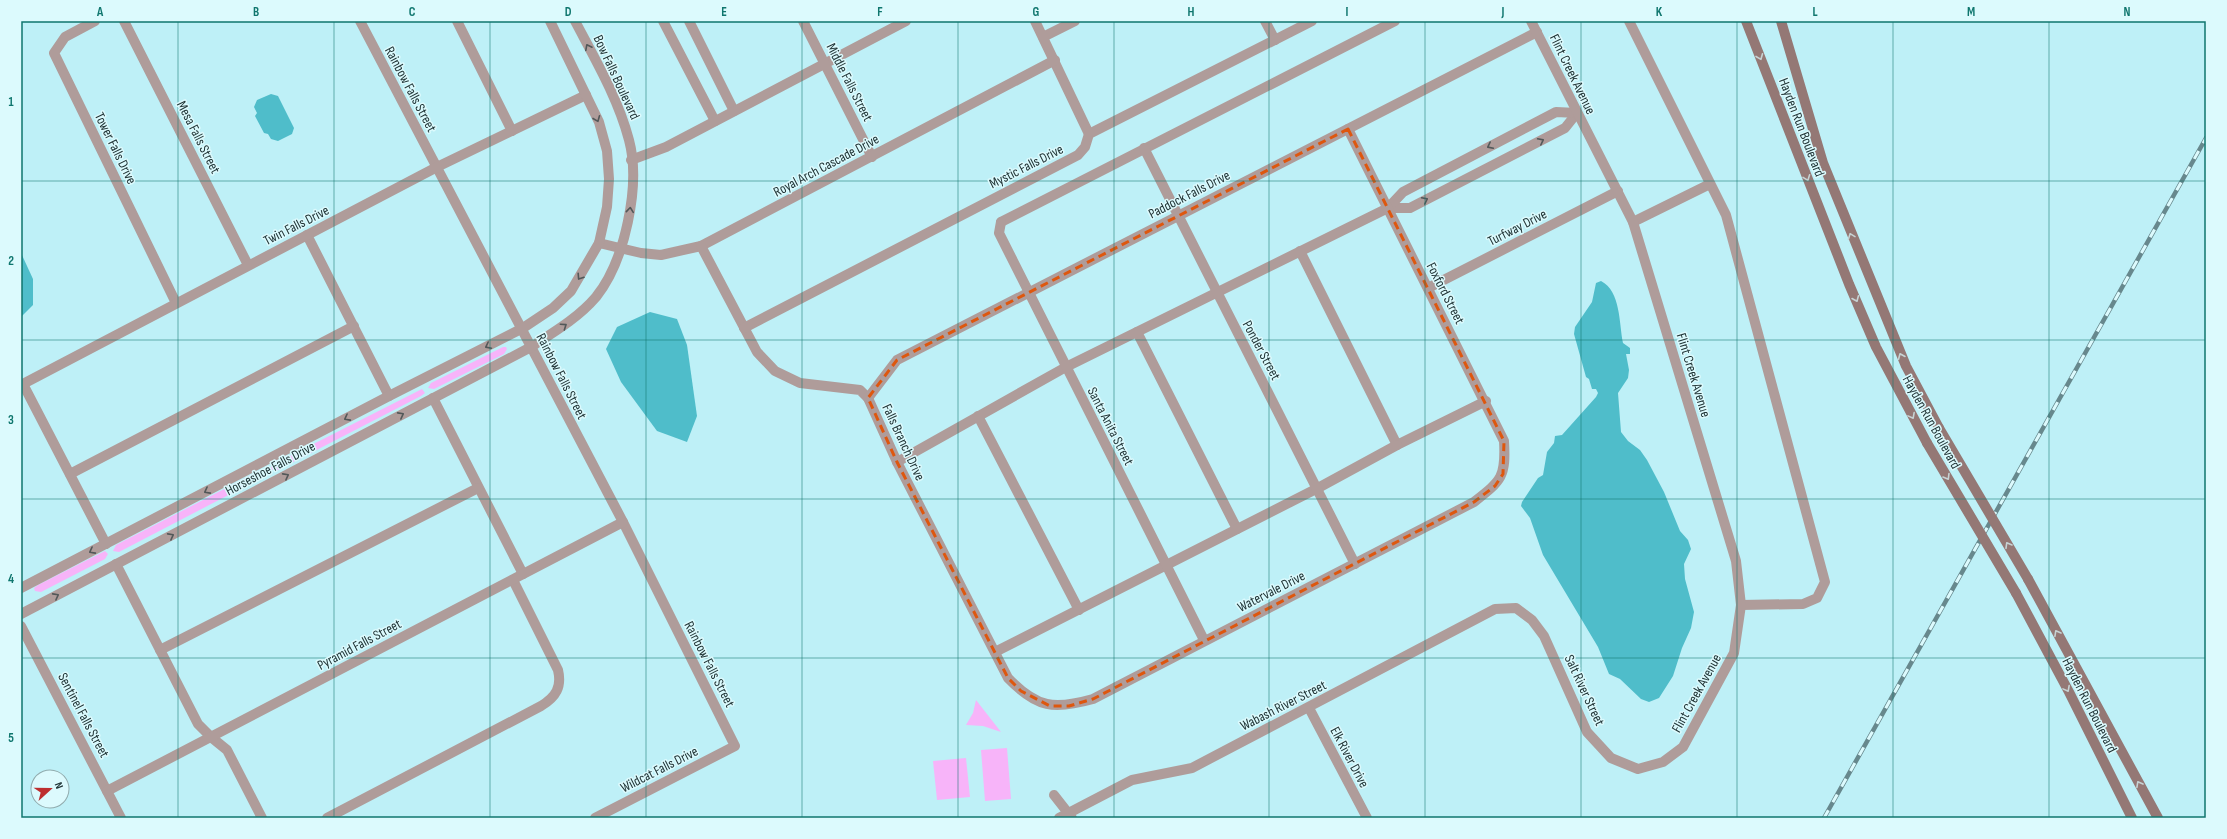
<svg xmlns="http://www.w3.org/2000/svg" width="2227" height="839" viewBox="0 0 2227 839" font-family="'Sofia Sans Condensed',sans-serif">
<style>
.green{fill:#f7b4f9}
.water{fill:#4fbdca}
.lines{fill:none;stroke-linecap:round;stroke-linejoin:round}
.lane{stroke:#af9c9a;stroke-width:10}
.street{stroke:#af9c9a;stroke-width:10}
.secondary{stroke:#947875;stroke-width:10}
.rail-casing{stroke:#67888d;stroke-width:4.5}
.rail{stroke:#dcfafd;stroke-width:3;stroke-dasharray:9;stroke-linecap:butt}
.secondary-bridge{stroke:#947875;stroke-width:10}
.oneway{stroke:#525859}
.oneway2{stroke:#c6d3d4}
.marked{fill:none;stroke:#de570e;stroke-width:3;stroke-dasharray:8 5;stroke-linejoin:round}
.grid{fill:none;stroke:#0f766e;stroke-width:1;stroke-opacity:0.55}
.labels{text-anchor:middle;stroke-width:3;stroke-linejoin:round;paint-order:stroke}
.street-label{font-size:14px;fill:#203436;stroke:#dcfafd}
.neatline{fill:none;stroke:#0f766e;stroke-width:1.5}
.grid-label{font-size:13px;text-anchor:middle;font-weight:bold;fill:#0f766e}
</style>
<rect width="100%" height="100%" fill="#bef0f7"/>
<g class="green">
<polygon points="503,347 506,347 507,349 504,354 434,389 428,388 431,383"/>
<polygon points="422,389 425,393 421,396 276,471 270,469 272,465"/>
<polygon points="261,470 266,472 263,477 119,552 113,551 116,545"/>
<polygon points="105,551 108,554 105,559 41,592 35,591 34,588 38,585"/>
<polygon points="976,700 1001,732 983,726 966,725 973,713"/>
<polygon points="1007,748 1011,799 985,801 981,750"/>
<polygon points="966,758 970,797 937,800 933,761"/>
</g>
<g class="water">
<polygon points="271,94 278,96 294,128 292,134 278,141 271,139 268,134 264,133 255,116 257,113 254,107 257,100"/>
<polygon points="21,253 33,279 33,305 21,317"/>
<path d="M1601,281C1621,291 1619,324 1623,343L1630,348V354H1626L1629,370L1628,378L1618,393L1621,432L1628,441L1640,450L1647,460L1664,492L1680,531L1688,540L1691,549L1684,564L1685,579L1694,612L1691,628L1682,648L1673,676L1659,698L1649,702L1641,699L1620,679L1609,674L1598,647L1543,555L1530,518L1521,506L1522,502L1538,478L1543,475L1547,452L1554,443L1555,436L1562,435L1596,397L1598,393L1596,389H1592L1589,379L1586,377L1574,334L1575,327L1592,302L1596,283Z"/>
<polygon points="650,312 677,319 687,345 697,416 687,442 657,431 621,382 606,349 617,327"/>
</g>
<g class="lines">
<g class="lane">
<polyline points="457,21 512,131"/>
<polyline points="663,21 715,121"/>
<polyline points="689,21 734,111"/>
<polyline points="1629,21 1726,215 1825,582 1817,598 1803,604 1741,605"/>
<polyline points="1043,37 1075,21"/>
<polyline points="631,160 666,147 906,21"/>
<polyline points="1388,208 1410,208 1565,128 1577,113"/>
<polyline points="1001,222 1395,21"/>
<polyline points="1633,222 1710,184"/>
<polyline points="307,235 389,396"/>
<polyline points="1300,251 1397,445 1486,401"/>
<polyline points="1137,332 1237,529"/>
<polyline points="23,384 106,544"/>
<polyline points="433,398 523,574"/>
<polyline points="978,416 1079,610"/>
<polyline points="897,462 1066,367 1388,208 1403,192 1556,112 1577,113"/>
<polyline points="70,474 354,326"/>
<polyline points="116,564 198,724 211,737 227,750 262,818"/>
<polyline points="160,650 478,488"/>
<polyline points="995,652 1318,488 1397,445"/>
<path d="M327,818L541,706C556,697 562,687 558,670L513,580"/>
</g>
<g class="street">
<polyline points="95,21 65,37 54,53 176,303"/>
<polyline points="124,21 248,265"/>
<polyline points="360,21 623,522 735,746 595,818"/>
<polyline points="803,21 872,157"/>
<polyline points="1035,21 1089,134"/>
<polyline points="1265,21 1275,40"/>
<polyline points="1144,148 1355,564"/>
<polyline points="1001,222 999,233 1204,640"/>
<polyline points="599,243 641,253 661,255 701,246 1055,60"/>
<path d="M701,246L757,352L775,371L800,383L860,390L868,398L897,462L1008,678C1037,708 1054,710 1093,699L1474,502C1502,480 1506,477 1504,441L1348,129"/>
<polyline points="1428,288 1618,191"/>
<polyline points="744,328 1078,155 1085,147 1089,134 1312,21"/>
<polyline points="21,385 437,167 586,95"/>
<polyline points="868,398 897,360 1537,32"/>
<polyline points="21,588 389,396 523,328 553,308 571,291 599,243 607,207 609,179 607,151 599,122 550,21"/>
<path d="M21,614L531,347C554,332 578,318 596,297C625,261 641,185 629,140C618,98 595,59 575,21"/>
<polyline points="21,626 121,818"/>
<polyline points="1309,708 1367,818"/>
<polyline points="107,791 623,522"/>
<polyline points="1054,795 1072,818"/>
<polyline points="1059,818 1132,780 1192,768 1495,609 1516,608 1532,620 1544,636 1587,732 1611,758 1638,769 1663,762 1683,747 1734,653 1741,605 1736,561 1633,222 1531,21"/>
</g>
<g class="secondary">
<polyline points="1746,21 1849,284 1876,347 1927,443"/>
<polyline points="1781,21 1823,163 1906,366 1939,428"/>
<polyline points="2028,579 2158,818"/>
<polyline points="2016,593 2069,692 2132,818"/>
</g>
<g class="rail-casing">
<polyline id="rail" points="1824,818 2206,138"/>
</g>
<use href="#rail" class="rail"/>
<g class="secondary-bridge">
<polyline points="1939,428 2028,579"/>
<polyline points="1927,443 2016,593"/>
</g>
</g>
<defs><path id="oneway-chevron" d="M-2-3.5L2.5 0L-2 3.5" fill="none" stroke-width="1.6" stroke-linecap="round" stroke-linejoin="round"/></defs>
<g class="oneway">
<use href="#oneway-chevron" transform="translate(588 47) rotate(-117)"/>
<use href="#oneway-chevron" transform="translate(597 119) rotate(68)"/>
<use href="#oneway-chevron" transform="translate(1541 141) rotate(-27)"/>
<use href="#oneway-chevron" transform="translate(1490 146) rotate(153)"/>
<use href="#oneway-chevron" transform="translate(1425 200) rotate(-27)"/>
<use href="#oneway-chevron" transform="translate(630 210) rotate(-84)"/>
<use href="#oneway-chevron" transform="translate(580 277) rotate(123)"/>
<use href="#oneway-chevron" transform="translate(564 326) rotate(-34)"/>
<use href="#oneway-chevron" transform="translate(488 346) rotate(153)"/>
<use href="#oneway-chevron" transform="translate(401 415) rotate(-28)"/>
<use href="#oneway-chevron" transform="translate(347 418) rotate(152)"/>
<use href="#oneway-chevron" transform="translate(286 476) rotate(-28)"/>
<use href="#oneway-chevron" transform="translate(207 491) rotate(152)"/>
<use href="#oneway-chevron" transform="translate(171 536) rotate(-28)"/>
<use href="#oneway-chevron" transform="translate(92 551) rotate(152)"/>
<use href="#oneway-chevron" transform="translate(56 596) rotate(-28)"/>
</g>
<g class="oneway2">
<use href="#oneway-chevron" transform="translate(1760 57) rotate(68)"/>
<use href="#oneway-chevron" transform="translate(1807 178) rotate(69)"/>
<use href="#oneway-chevron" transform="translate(1851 236) rotate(-111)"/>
<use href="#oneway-chevron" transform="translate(1856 299) rotate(67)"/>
<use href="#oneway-chevron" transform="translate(1901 356) rotate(-113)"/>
<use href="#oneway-chevron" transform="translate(1912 416) rotate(62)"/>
<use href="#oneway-chevron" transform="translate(1947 477) rotate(59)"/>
<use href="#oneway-chevron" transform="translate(2008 545) rotate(-120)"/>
<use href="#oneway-chevron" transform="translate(2057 633) rotate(-119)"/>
<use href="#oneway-chevron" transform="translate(2067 689) rotate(62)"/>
<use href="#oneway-chevron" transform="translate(2139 784) rotate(-119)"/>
</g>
<path class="marked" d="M1348,129L1504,441L1503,474L1495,486L1474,502L1093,699L1069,706H1050L1021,691L1008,678L897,462L868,398L897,360Z"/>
<path class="grid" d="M178,21V818M334,21V818M490,21V818M646,21V818M802,21V818M958,21V818M1114,21V818M1269,21V818M1425,21V818M1581,21V818M1737,21V818M1893,21V818M2049,21V818M21,181H2206M21,340H2206M21,499H2206M21,658H2206"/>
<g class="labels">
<g class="street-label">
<text transform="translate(1573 74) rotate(64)" y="5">Flint Creek Avenue</text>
<text transform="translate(617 77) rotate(65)" y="5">Bow Falls Boulevard</text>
<text transform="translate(850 82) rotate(63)" y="5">Middle Falls Street</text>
<text transform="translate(411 89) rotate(62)" y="5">Rainbow Falls Street</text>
<text transform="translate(1802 127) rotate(69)" y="5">Hayden Run Boulevard</text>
<text transform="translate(199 137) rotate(63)" y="5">Mesa Falls Street</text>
<text transform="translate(116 148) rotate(64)" y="5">Tower Falls Drive</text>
<text transform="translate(826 165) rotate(-28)" y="5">Royal Arch Cascade Drive</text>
<text transform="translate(1026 166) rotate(-27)" y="5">Mystic Falls Drive</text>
<text transform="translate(1189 194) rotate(-27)" y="5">Paddock Falls Drive</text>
<text transform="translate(296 225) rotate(-27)" y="5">Twin Falls Drive</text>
<text transform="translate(1517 227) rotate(-27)" y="5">Turfway Drive</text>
<text transform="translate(1446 293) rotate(63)" y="5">Foxford Street</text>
<text transform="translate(1262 350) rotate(62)" y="5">Ponder Street</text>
<text transform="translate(1694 375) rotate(73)" y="5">Flint Creek Avenue</text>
<text transform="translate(562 376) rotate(63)" y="5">Rainbow Falls Street</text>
<text transform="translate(1932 422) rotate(61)" y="5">Hayden Run Boulevard</text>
<text transform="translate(1111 426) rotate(63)" y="5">Santa Anita Street</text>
<text transform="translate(904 442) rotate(65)" y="5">Falls Branch Drive</text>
<text transform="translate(270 468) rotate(-28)" y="5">Horseshoe Falls Drive</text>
<text transform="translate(1271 591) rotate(-27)" y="5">Watervale Drive</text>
<text transform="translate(359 644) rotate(-28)" y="5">Pyramid Falls Street</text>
<text transform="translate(710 664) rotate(63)" y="5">Rainbow Falls Street</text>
<text transform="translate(1585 690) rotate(65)" y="5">Salt River Street</text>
<text transform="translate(1696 693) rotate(-61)" y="5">Flint Creek Avenue</text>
<text transform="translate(1283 705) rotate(-27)" y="5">Wabash River Street</text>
<text transform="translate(2090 705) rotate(63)" y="5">Hayden Run Boulevard</text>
<text transform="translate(84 715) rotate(62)" y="5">Sentinel Falls Street</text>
<text transform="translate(1350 757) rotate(62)" y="5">Elk River Drive</text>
<text transform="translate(659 769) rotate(-27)" y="5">Wildcat Falls Drive</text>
</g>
</g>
<rect width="2227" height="839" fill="none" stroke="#dcfafd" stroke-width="44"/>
<g transform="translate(50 789) rotate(69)"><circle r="19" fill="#dcfafd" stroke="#91abad"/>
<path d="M0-3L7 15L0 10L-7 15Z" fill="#bd2e2f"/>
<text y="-6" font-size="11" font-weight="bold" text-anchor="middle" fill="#203436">N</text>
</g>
<rect x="22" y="22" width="2183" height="795" class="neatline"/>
<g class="grid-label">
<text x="100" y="16">A</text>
<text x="256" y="16">B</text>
<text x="412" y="16">C</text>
<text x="568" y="16">D</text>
<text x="724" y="16">E</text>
<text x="880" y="16">F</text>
<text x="1036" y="16">G</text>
<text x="1191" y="16">H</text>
<text x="1347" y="16">I</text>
<text x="1503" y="16">J</text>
<text x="1659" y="16">K</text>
<text x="1815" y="16">L</text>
<text x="1971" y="16">M</text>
<text x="2127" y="16">N</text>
<text x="11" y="106">1</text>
<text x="11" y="265">2</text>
<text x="11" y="424">3</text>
<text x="11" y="583">4</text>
<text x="11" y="742">5</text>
</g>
</svg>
